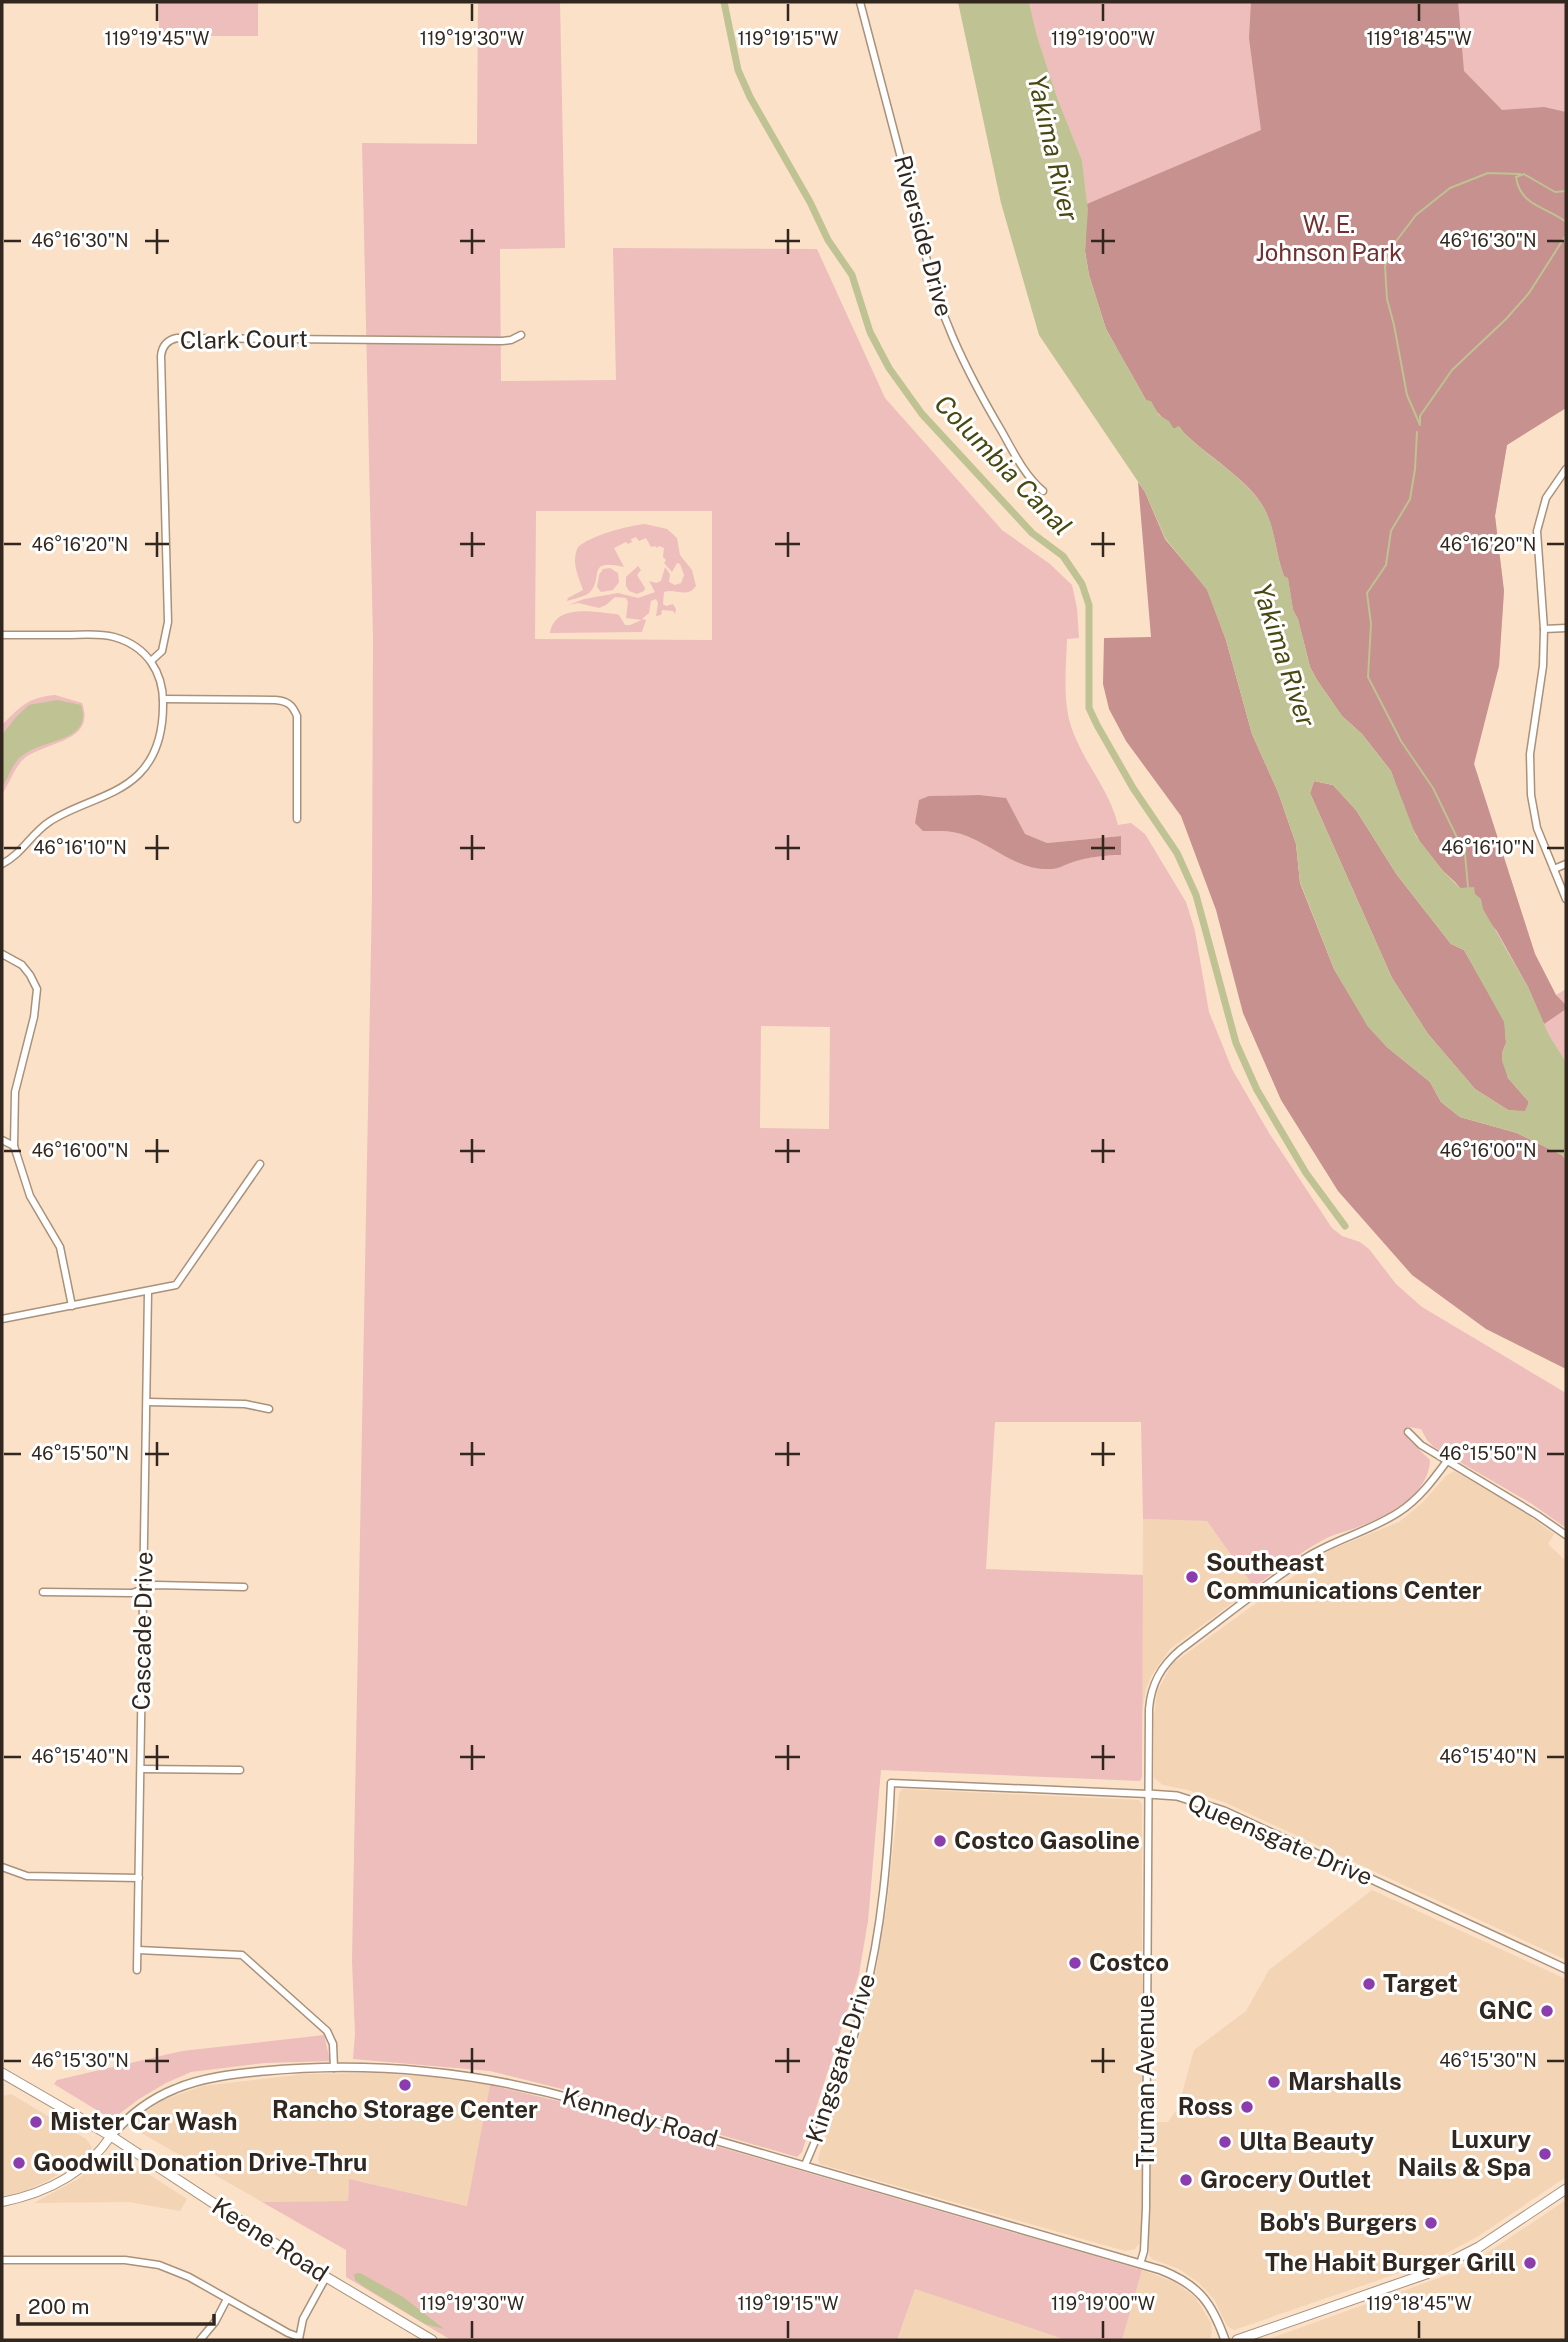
<svg xmlns="http://www.w3.org/2000/svg" width="1568" height="2342" viewBox="0 0 1568 2342" font-family="'Public Sans',sans-serif">
<style>
.built{fill:#f3d4b5}
.green{fill:#edbebc;fill-rule:evenodd}
.forest{fill:#c6918e}
.water{fill:#bfc292;fill-rule:evenodd}
.lines{fill:none;stroke-linecap:round;stroke-linejoin:round}
.stream{stroke:#bfc292;stroke-width:2}
.canal{stroke:#bfc292;stroke-width:7}
.minor-casing{stroke:#a9917a;stroke-width:9}
.tertiary-casing{stroke:#a9917a;stroke-width:10}
.secondary-casing{stroke:#a9917a;stroke-width:10}
.primary-casing{stroke:#a9917a;stroke-width:11}
.minor{stroke:#fff;stroke-width:6}
.tertiary{stroke:#fff;stroke-width:7}
.secondary{stroke:#fff;stroke-width:8}
.primary{stroke:#fff;stroke-width:9}
.ticks{fill:none;stroke:#31271e;stroke-width:2.5}
.poi-dot{fill:#8b3cad;stroke:#fff;stroke-width:2.5}
.labels{text-anchor:middle;stroke-width:6;stroke-linejoin:round;paint-order:stroke}
.park-label{font-size:24px;fill:#722f30;stroke:#fff}
.street-label{font-size:24px;fill:#31271e;stroke:#fff}
.poi-label{font-size:24px;font-weight:bold;fill:#31271e;stroke:#fff;text-anchor:start}
.water-label{font-size:26px;font-style:italic;fill:#474910;stroke:#fff}
.ticks-label{font-size:18px;text-anchor:middle;fill:#31271e;stroke:#fff;stroke-width:6;stroke-linejoin:round;paint-order:stroke}
</style>
<rect width="100%" height="100%" fill="#fbe1c8"/>
<g class="built">
<polygon points="1454,1471 1519,1509 1554,1534 1548,1544 1566,1561 1566,1960 1226,1803 1188,1790 1163,1785 1154,1778 1154,1717 1157,1692 1172,1664 1330,1550 1399,1522 1422,1503 1446,1476"/>
<polygon points="1143,1519 1207,1521 1254,1587 1170,1649 1151,1676 1146,1689 1142,1712"/>
<polygon points="902,1789 1139,1800 1142,1804 1142,2240 1135,2249 1125,2251 820,2164 818,2158 861,2032 873,1989 887,1905 899,1794"/>
<polygon points="1372,1890 1566,1979 1566,2177 1477,2237 1428,2263 1234,2330 1227,2326 1214,2299 1199,2283 1179,2269 1152,2259 1149,2255 1149,2122 1168,2122 1178,2108 1194,2050 1246,2011 1269,1970"/>
<polygon points="375,2073 431,2077 490,2085 468,2206 349,2179 348,2201 262,2202 129,2126 138,2117 163,2100 203,2086 305,2074"/>
<polygon points="11,2094 86,2139 92,2147 90,2151 75,2164 49,2180 25,2191 2,2196 2,2096"/>
<polygon points="113,2151 187,2199 180,2211 129,2202 34,2203 78,2179"/>
<polygon points="1566,2200 1566,2340 1266,2340 1450,2274 1475,2261"/>
<polygon points="1142,2270 1174,2282 1195,2297 1211,2323 1212,2333 1210,2338 1207,2340 1122,2340"/>
<polygon points="915,2289 1066,2340 897,2340"/>
</g>
<g class="green">
<rect x="159" y="2" width="99" height="34"/>
<path d="M478,2H560L565,248L500,249L501,381L616,380L613,248L817,249L885,398L1002,530L1050,564L1072,585L1077,608L1079,638L1067,639C1066,668 1062,704 1073,732C1086,766 1109,789 1118,825L1131,823L1145,834L1186,902L1195,931L1209,1012L1232,1069L1269,1133L1332,1228L1342,1236L1360,1242L1369,1249L1396,1284L1422,1307L1566,1393V1528L1532,1504L1434,1447L1427,1440L1421,1429L1408,1427L1404,1431L1409,1440L1430,1460C1429,1495 1387,1516 1358,1527C1348,1531 1337,1533 1327,1538C1301,1551 1278,1570 1254,1587L1207,1521L1143,1519L1141,1422H995L986,1569L1143,1575L1142,1777L1140,1781L881,1770L868,1921L859,1974L802,2152L797,2157L562,2089L490,2071L353,2059L355,2034L352,1960L372,895L373,640L362,143L477,144ZM536,511H712V640L535,639ZM980,795L1005,798L1024,834L1047,843L1121,836V855C1104,855 1088,857 1072,862C1066,864 1059,869 1052,869C1015,870 992,844 961,834C949,830 936,831 923,831L929,796ZM761,1026L830,1027L829,1129L760,1128Z"/>
<polygon points="1029,2 1566,2 1566,408 1507,445 1495,516 1504,591 1499,666 1480,728 1474,764 1535,954 1556,995 1566,989 1566,1062 1549,1035 1528,987 1504,945 1408,820 1391,771 1301,635 1225,467 1199,447 1123,362 1117,350 1088,210 1082,160 1058,100 1037,36"/>
<path d="M645,524L667,529L677,538L680,555L692,570L696,586C687,599 675,588 664,592L663,604L666,606L673,604L676,609L675,614L673,611L662,610L661,615L656,616L658,603L656,599L651,601L649,613L642,619L646,620L642,632L550,633C555,603 593,612 616,614L619,615L625,625H630L642,620L626,618L628,602L626,598L615,597L606,605L599,608L578,603L569,605L584,599L618,593L638,598L655,592L649,581L656,583L661,581L665,567L670,574L669,582L675,585L681,583L684,575L680,564L677,563L672,572L664,563L666,560L663,557L664,548L659,546L657,548L655,546L651,547L646,538L639,541L636,537L631,539L632,542L628,544L626,542L614,548L624,567C584,558 605,579 589,593C583,597 573,599 567,601L568,598L583,590C578,575 571,562 578,547C592,535 627,526 645,524Z"/>
<polygon points="638,566 641,570 637,575 645,588 644,591 637,594 629,591 626,586 626,577"/>
<polygon points="610,568 618,573 619,582 613,590 601,592 597,587 599,575 603,569"/>
<path d="M55,695L82,703C96,741 50,741 26,757C15,765 10,783 2,794V725C21,706 27,698 55,695Z"/>
<polygon points="324,2035 330,2061 265,2063 191,2072 166,2083 139,2099 119,2114 108,2117 54,2084 57,2080 182,2051"/>
<polygon points="490,2085 571,2104 1142,2270 1122,2340 1066,2340 915,2289 897,2340 451,2340 346,2277 346,2250 262,2202 348,2201 349,2179 467,2206"/>
</g>
<g class="forest">
<path d="M1251,2H1458L1464,71L1502,110L1544,107L1566,112V408L1507,445L1495,516L1504,591L1499,666L1474,764L1535,954L1556,995L1566,1005V1009L1544,1024L1528,987L1497,931L1455,882L1443,871L1420,842L1408,820L1391,771L1362,734L1342,716L1317,680L1310,667L1298,619L1293,610L1288,579L1284,576C1276,554 1275,529 1264,508C1249,479 1204,454 1181,430L1172,428L1146,400L1106,329L1089,275L1085,251L1087,204L1261,130L1249,38Z"/>
<polygon points="1138,482 1145,492 1165,539 1207,589 1226,640 1252,734 1278,792 1296,844 1300,883 1334,969 1368,1026 1387,1047 1430,1082 1441,1102 1460,1117 1517,1133 1562,1155 1566,1160 1566,1369 1486,1329 1412,1275 1338,1191 1281,1100 1243,1013 1216,910 1181,816 1126,741 1109,709 1103,684 1104,638 1151,637"/>
<polygon points="1314,781 1333,785 1356,810 1397,875 1451,944 1464,950 1505,1022 1506,1043 1502,1053 1508,1078 1529,1102 1525,1112 1508,1110 1475,1089 1428,1034 1392,978 1310,793"/>
<path d="M980,795L1006,798L1025,834L1047,843L1121,836V855C1105,855 1089,857 1073,862C1066,864 1059,869 1052,869C1016,871 992,844 961,834C949,830 936,831 923,831L915,823L919,800L929,796Z"/>
</g>
<g class="water">
<path d="M958,2H1029L1037,36L1058,100L1082,160L1088,210L1085,251L1089,275L1106,329L1146,400L1151,401L1159,415L1169,421L1174,429L1178,426L1180,427C1187,438 1199,446 1208,454C1228,469 1251,487 1264,508C1276,528 1275,555 1284,576L1288,578L1293,610L1298,619L1310,667L1317,680L1342,716L1362,734L1391,771L1416,836L1443,871L1460,888L1474,887L1475,894L1481,899L1483,909L1528,987L1549,1035L1566,1062V1160L1562,1155L1517,1133L1460,1117L1441,1102L1430,1082L1387,1047L1368,1027L1334,969L1300,882L1296,844L1278,792L1252,734L1226,640L1207,590L1165,538L1145,492L1039,335L1001,203ZM1314,781L1333,785L1356,810L1397,875L1451,944L1464,950L1504,1022L1506,1043L1502,1053V1061L1508,1078L1529,1102L1525,1111L1508,1110L1475,1089L1428,1034L1392,978L1310,793Z"/>
<path d="M57,700L81,705C93,742 45,738 23,755C11,764 10,776 2,787V735L16,717L29,705Z"/>
<polygon points="360,2273 403,2297 444,2329 425,2324 363,2286 355,2280 354,2274"/>
</g>
<g class="lines">
<g class="stream">
<path d="M1566,191L1555,192L1524,174L1516,177C1521,207 1545,206 1566,222"/>
<polyline points="1420,423 1420,416 1452,370 1506,319 1529,293 1566,235"/>
<polyline points="1420,425 1407,395 1394,325 1387,299 1385,266 1394,244 1416,215 1450,188 1488,173 1520,174"/>
<polyline points="1417,432 1415,469 1410,499 1391,531 1386,565 1367,593 1371,624 1368,677 1401,741 1433,788 1465,854 1468,887"/>
</g>
<polyline class="canal" points="724,2 738,70 750,97 810,202 828,240 852,275 870,332 889,368 922,414 1032,533 1063,556 1082,584 1089,605 1089,708 1097,725 1133,788 1177,853 1196,895 1236,1043 1257,1090 1306,1173 1345,1226"/>
<g class="minor-casing">
<g id="minor">
<path d="M860,2L922,238C935,308 965,369 1001,430C1013,451 1024,475 1043,491"/>
<polyline points="1566,469 1546,498 1537,531 1544,629 1543,666 1530,754 1531,795 1537,828 1566,899"/>
<polyline points="1544,629 1566,628"/>
<path d="M2,635C23,635 45,635 66,635C82,635 99,633 114,637C147,646 164,673 163,705C163,730 157,756 139,774C115,798 77,803 49,822C31,834 22,854 2,864"/>
<path d="M151,661L162,651L168,622L161,356C162,346 167,340 177,338L502,341L511,340L521,335"/>
<path d="M163,699L275,700C287,701 292,704 297,716V819"/>
<polyline points="1554,869 1566,864"/>
<polyline points="2,954 22,965 30,975 37,989 34,1017 15,1092 14,1146 30,1196 60,1247 72,1306"/>
<polyline points="2,1140 14,1146"/>
<polyline points="2,1319 176,1285 260,1164"/>
<polyline points="147,1402 245,1404 269,1409"/>
<polyline points="1408,1432 1421,1445 1537,1515 1566,1535"/>
<polyline points="43,1592 132,1593 156,1585 244,1587"/>
<polyline points="141,1769 240,1770"/>
<polyline points="2,1867 27,1876 139,1878"/>
<polyline points="138,1950 242,1955 327,2031 333,2044 334,2068"/>
<polyline points="137,1970 148,1292"/>
<path d="M805,2165C828,2111 850,2056 864,1999C882,1929 888,1856 891,1783L1148,1794"/>
<polyline points="2,2260 125,2260 159,2265 189,2277 288,2333 299,2337"/>
<path d="M1140,2264L1144,2251L1146,2208L1149,1709C1151,1684 1161,1666 1180,1650C1222,1619 1263,1585 1307,1557C1336,1539 1370,1531 1399,1512C1419,1499 1433,1480 1447,1461"/>
<polyline points="299,2339 303,2319 326,2277"/>
<polyline points="200,2340 215,2322 227,2299"/>
</g>
</g>
<g class="tertiary-casing">
<g id="tertiary">
<polyline points="1148,1794 1177,1796 1224,1811 1566,1969"/>
<path d="M111,2136C129,2115 150,2099 175,2089C203,2077 234,2074 264,2071C370,2061 478,2072 581,2101L1161,2270C1199,2285 1212,2303 1225,2340"/>
</g>
</g>
<g class="secondary-casing">
<path id="secondary" d="M2,2202C47,2193 85,2174 111,2136"/>
</g>
<g class="primary-casing">
<g id="primary">
<polyline points="2,2073 111,2136 326,2277 432,2340"/>
<polyline points="1237,2340 1426,2274 1479,2247 1566,2189"/>
</g>
</g>
<use href="#minor" class="minor"/>
<use href="#tertiary" class="tertiary"/>
<use href="#secondary" class="secondary"/>
<use href="#primary" class="primary"/>
</g>
<path class="ticks" d="M157,4V21M472,4V21M788,4V21M1103,4V21M1419,4V21M157,229V254M472,229V254M788,229V254M1103,229V254M4,241H21M145,241H169M460,241H485M775,241H800M1091,241H1115M1547,241H1564M157,532V557M472,532V557M788,532V557M1103,532V557M4,544H21M145,544H169M460,544H485M775,544H800M1091,544H1115M1547,544H1564M157,835V860M472,835V860M788,835V860M1103,835V860M4,848H21M145,848H169M460,848H485M775,848H800M1091,848H1115M1547,848H1564M157,1139V1163M472,1139V1163M788,1139V1163M1103,1139V1163M4,1151H21M145,1151H169M460,1151H485M775,1151H800M1091,1151H1115M1547,1151H1564M157,1442V1466M472,1442V1466M788,1442V1466M1103,1442V1466M4,1454H21M145,1454H169M460,1454H485M775,1454H800M1091,1454H1115M1547,1454H1564M157,1745V1770M472,1745V1770M788,1745V1770M1103,1745V1770M4,1757H21M145,1757H169M460,1757H485M775,1757H800M1091,1757H1115M1547,1757H1564M157,2048V2073M472,2048V2073M788,2048V2073M1103,2048V2073M4,2061H21M145,2061H169M460,2061H485M775,2061H800M1091,2061H1115M1547,2061H1564M472,2321V2338M788,2321V2338M1103,2321V2338M1419,2321V2338"/>
<g class="poi-dot">
<circle cx="1192" cy="1577" r="7"/>
<circle cx="940" cy="1841" r="7"/>
<circle cx="1075" cy="1963" r="7"/>
<circle cx="1369" cy="1984" r="7"/>
<circle cx="1547" cy="2011" r="7"/>
<circle cx="1274" cy="2082" r="7"/>
<circle cx="405" cy="2085" r="7"/>
<circle cx="1247" cy="2107" r="7"/>
<circle cx="36" cy="2122" r="7"/>
<circle cx="1225" cy="2142" r="7"/>
<circle cx="1545" cy="2154" r="7"/>
<circle cx="19" cy="2163" r="7"/>
<circle cx="1186" cy="2180" r="7"/>
<circle cx="1431" cy="2223" r="7"/>
<circle cx="1530" cy="2263" r="7"/>
</g>
<g class="labels">
<g class="park-label">
<text x="1329" y="233">W. E.<tspan x="1329" dy="28">Johnson Park</tspan></text>
</g>
<g class="street-label">
<text transform="translate(923 236) rotate(75)" y="8">Riverside Drive</text>
<text transform="translate(244 340) rotate(-1)" y="8">Clark Court</text>
<text transform="translate(143 1631) rotate(-89)" y="8">Cascade Drive</text>
<text transform="translate(1280 1840) rotate(23)" y="8">Queensgate Drive</text>
<text transform="translate(841 2058) rotate(-72)" y="8">Kingsgate Drive</text>
<text transform="translate(1146 2081) rotate(-90)" y="8">Truman Avenue</text>
<text transform="translate(640 2118) rotate(16)" y="8">Kennedy Road</text>
<text transform="translate(270 2240) rotate(33)" y="8">Keene Road</text>
</g>
<g class="poi-label">
<text x="1206" y="1571">Southeast<tspan x="1206" dy="28">Communications Center</tspan></text>
<text x="954" y="1849">Costco Gasoline</text>
<text x="1089" y="1971">Costco</text>
<text x="1383" y="1992">Target</text>
<text x="1533" y="2019" text-anchor="end">GNC</text>
<text x="1288" y="2090">Marshalls</text>
<text x="1233" y="2115" text-anchor="end">Ross</text>
<text x="405" y="2118" text-anchor="middle">Rancho Storage Center</text>
<text x="50" y="2130">Mister Car Wash</text>
<text x="1531" y="2148" text-anchor="end">Luxury<tspan x="1531" dy="28">Nails &amp; Spa</tspan></text>
<text x="1239" y="2150">Ulta Beauty</text>
<text x="33" y="2171">Goodwill Donation Drive-Thru</text>
<text x="1200" y="2188">Grocery Outlet</text>
<text x="1417" y="2231" text-anchor="end">Bob's Burgers</text>
<text x="1516" y="2271" text-anchor="end">The Habit Burger Grill</text>
</g>
<g class="water-label">
<text transform="translate(1053 148) rotate(77)" y="9">Yakima River</text>
<text transform="translate(1003 465) rotate(46)" y="9">Columbia Canal</text>
<text transform="translate(1284 655) rotate(72)" y="9">Yakima River</text>
</g>
</g>
<g class="ticks-label">
<text x="157" y="45">119°19'45"W</text>
<text x="472" y="45">119°19'30"W</text>
<text x="788" y="45">119°19'15"W</text>
<text x="1103" y="45">119°19'00"W</text>
<text x="1419" y="45">119°18'45"W</text>
<text x="80" y="247">46°16'30"N</text>
<text x="1488" y="247">46°16'30"N</text>
<text x="80" y="551">46°16'20"N</text>
<text x="1488" y="551">46°16'20"N</text>
<text x="80" y="854">46°16'10"N</text>
<text x="1488" y="854">46°16'10"N</text>
<text x="80" y="1157">46°16'00"N</text>
<text x="1488" y="1157">46°16'00"N</text>
<text x="80" y="1460">46°15'50"N</text>
<text x="1488" y="1460">46°15'50"N</text>
<text x="80" y="1763">46°15'40"N</text>
<text x="1488" y="1763">46°15'40"N</text>
<text x="80" y="2067">46°15'30"N</text>
<text x="1488" y="2067">46°15'30"N</text>
<text x="472" y="2310">119°19'30"W</text>
<text x="788" y="2310">119°19'15"W</text>
<text x="1103" y="2310">119°19'00"W</text>
<text x="1419" y="2310">119°18'45"W</text>
</g>
<rect width="1568" height="2342" fill="none" stroke="#31271e" stroke-width="7"/>
<path d="M18 2314v10h196v-10" fill="none" stroke="#31271e" stroke-width="3.5"/>
<text x="28" y="2314" font-size="21" fill="#31271e" stroke="#ffffff" stroke-width="5" paint-order="stroke">200 m</text>
</svg>
